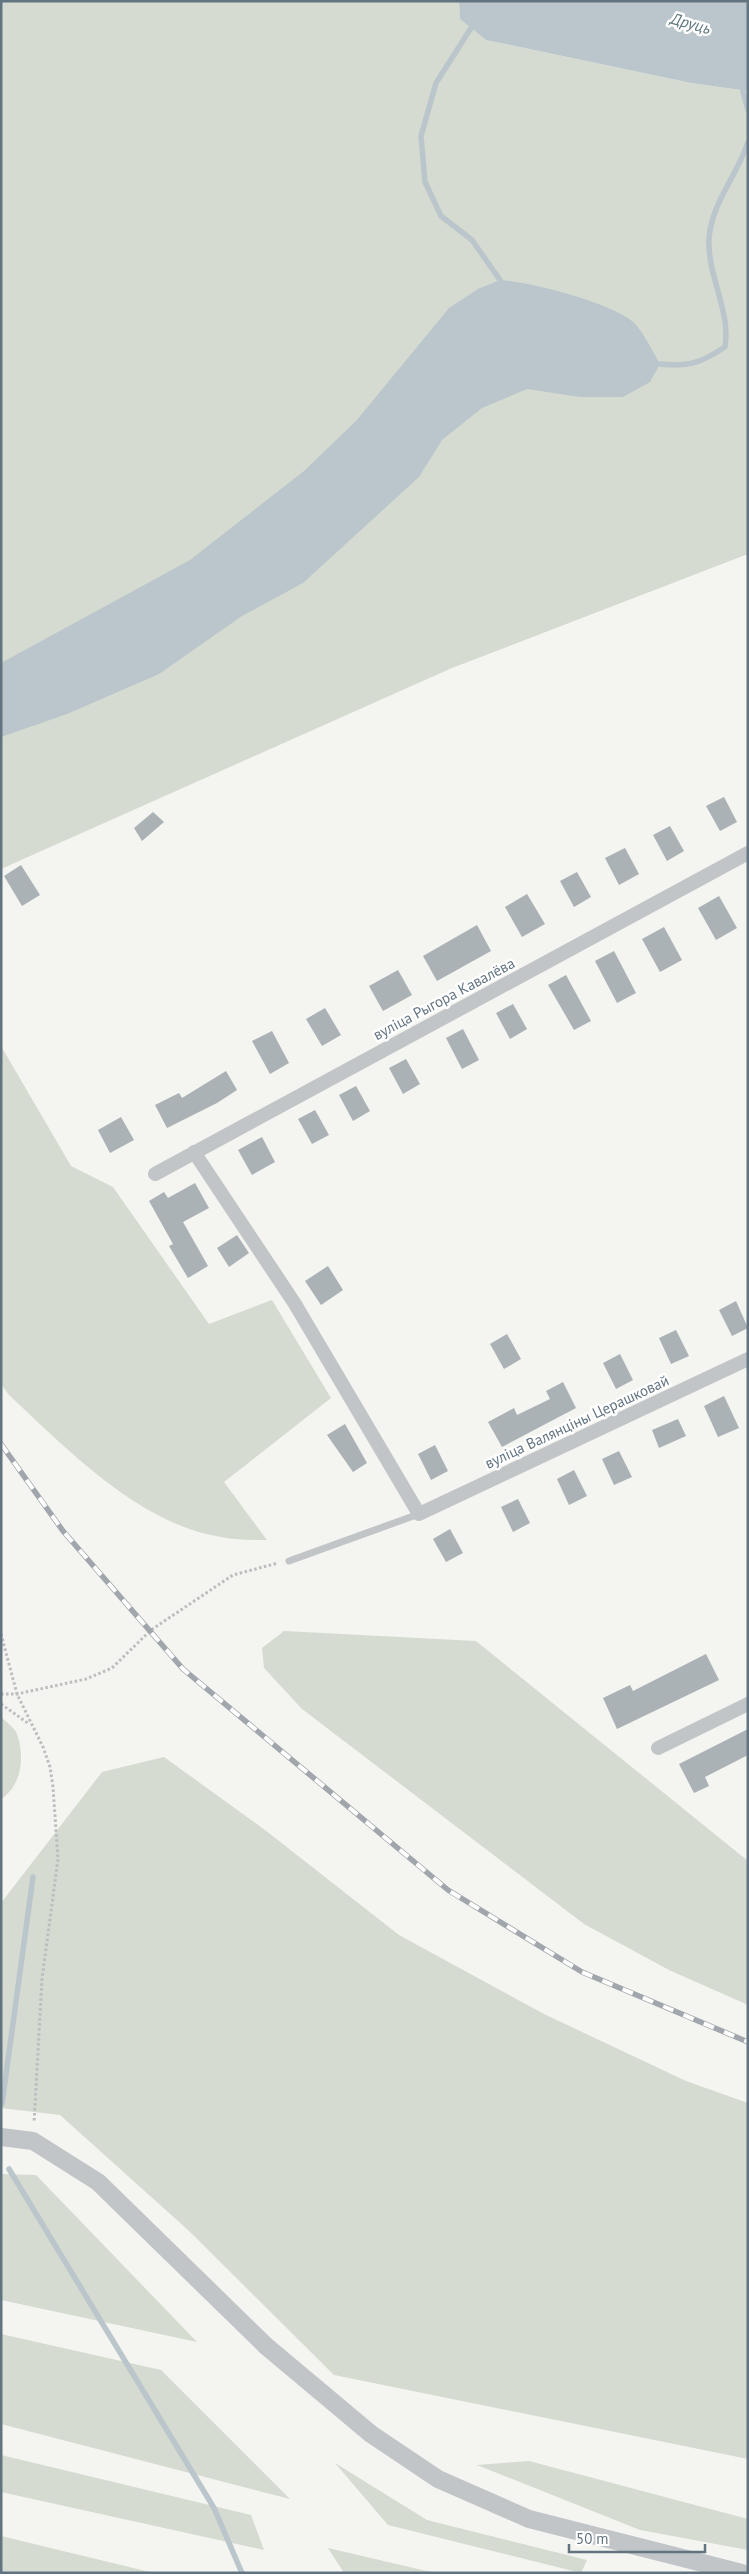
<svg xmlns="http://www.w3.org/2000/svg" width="749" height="2574" viewBox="0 0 749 2574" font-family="'PT Sans',sans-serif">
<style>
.green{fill:#d5dbd1}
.water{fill:#bac6cb}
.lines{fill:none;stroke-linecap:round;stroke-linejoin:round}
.stream{stroke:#bac6cb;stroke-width:5.5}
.building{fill:#aab2b6}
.path{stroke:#bbbdbf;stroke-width:3;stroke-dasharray:2.5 2.5;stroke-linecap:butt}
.service{stroke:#c1c5c8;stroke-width:7}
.minor{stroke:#c1c5c8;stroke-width:14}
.tertiary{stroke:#c1c5c8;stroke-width:18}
.rail-casing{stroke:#a0a6ab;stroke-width:5.5}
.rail{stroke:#fff;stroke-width:4;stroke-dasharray:11;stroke-linecap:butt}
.labels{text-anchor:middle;stroke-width:5;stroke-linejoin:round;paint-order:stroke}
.street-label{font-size:15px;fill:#637481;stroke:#fff}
.water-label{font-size:16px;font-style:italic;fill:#5f777f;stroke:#fff}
</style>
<rect width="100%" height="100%" fill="#f4f4f0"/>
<g class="green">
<polygon points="1,1 459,1 460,19 486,40 691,83 748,91 748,554 452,668 1,869"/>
<path d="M1,1046L71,1166L113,1187L209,1324L272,1300L331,1398L224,1482L267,1540C252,1540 236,1540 221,1537C139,1524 68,1450 9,1395L1,1384Z"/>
<polygon points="284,1631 476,1641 748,1861 748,2005 669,1970 584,1924 302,1709 264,1668 262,1648"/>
<path d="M1,1717C6,1722 15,1728 17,1734C25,1757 22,1785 1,1799Z"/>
<polygon points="164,1757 265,1830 399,1935 544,2014 686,2081 748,2103 748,2459 334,2375 188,2230 60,2115 1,2108 1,1903 102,1772"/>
<polygon points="1,2174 36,2175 197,2342 1,2300"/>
<polygon points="1,2334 161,2370 290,2499 1,2424"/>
<polygon points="1,2455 251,2515 264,2550 1,2492"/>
<polygon points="529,2461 748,2519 748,2550 640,2530 477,2465"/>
<polygon points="335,2463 427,2520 587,2560 581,2573 388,2525"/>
<polygon points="1,2536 154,2573 1,2573"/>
<polygon points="328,2548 435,2573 344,2573"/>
</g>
<g class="water">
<polygon points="459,1 748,1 748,91 691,83 486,40 460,19"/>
<path d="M500,280C531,282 608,302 632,321C642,329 653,352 660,364L650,382L623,397H580L527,389L482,408L442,440L419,477L303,583L242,616L159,674L67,714L1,737V663L190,560L304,471L356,421L449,308L478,289Z"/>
</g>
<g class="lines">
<g class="stream">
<polyline points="471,28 436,83 421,136 425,182 441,216 472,240 500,280"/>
<polyline points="743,92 748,110"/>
<path d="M660,364C688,367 701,363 725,347C731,310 707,276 709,238C712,202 737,176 748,142"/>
<polyline points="2,2104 33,1877"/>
<polyline points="9,2169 214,2508 242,2573"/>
</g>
</g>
<g class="building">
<polygon points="724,797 737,822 720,831 706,806"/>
<polygon points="153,812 164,822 142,841 134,828"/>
<polygon points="670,826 684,851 667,861 653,835"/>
<polygon points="625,848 639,874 619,885 605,858"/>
<polygon points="21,865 40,895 22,906 4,876"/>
<polygon points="577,872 591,897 574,907 560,881"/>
<polygon points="527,894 545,924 522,937 505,907"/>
<polygon points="719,896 737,928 716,940 698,908"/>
<polygon points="477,925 491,951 437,981 423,956"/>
<polygon points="664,927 682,960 660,972 642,939"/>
<polygon points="614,951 636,993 617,1003 595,961"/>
<polygon points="398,970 412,995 383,1011 369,986"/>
<polygon points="566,975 591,1021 574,1030 548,985"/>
<polygon points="513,1004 527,1029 510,1039 496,1013"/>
<polygon points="325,1008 341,1035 322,1046 306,1019"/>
<polygon points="463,1029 479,1060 462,1069 446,1038"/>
<polygon points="272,1031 289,1063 270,1074 252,1041"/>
<polygon points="406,1059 420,1084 403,1094 389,1068"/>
<polygon points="226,1071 237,1090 217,1103 167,1128 155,1105 179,1093 182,1098"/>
<polygon points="356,1086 370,1111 353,1121 339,1095"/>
<polygon points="315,1110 329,1135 312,1144 298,1119"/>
<polygon points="121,1117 134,1140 110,1153 98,1130"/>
<polygon points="262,1137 275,1162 252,1175 238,1150"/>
<polygon points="195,1183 209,1208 183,1222 208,1266 188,1278 169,1246 173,1244 149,1201 164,1192 168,1198"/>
<polygon points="237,1235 249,1253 229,1267 217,1248"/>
<polygon points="328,1266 343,1290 321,1305 305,1281"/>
<polygon points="736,1301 748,1328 732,1336 719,1310"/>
<polygon points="676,1330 689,1356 671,1364 659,1338"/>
<polygon points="507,1334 521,1359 504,1369 490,1344"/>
<polygon points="620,1354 633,1380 616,1389 603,1363"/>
<polygon points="563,1382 576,1408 502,1447 488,1422 514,1408 517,1415 550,1399 546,1391"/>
<polygon points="724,1396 739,1428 718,1437 704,1406"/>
<polygon points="678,1419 686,1436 659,1448 652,1430"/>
<polygon points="345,1424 367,1463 353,1472 327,1435"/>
<polygon points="435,1445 448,1471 431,1480 418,1454"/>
<polygon points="619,1451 632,1477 614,1485 602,1459"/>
<polygon points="574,1470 587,1496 569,1505 557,1479"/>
<polygon points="518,1499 530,1523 513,1532 501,1507"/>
<polygon points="450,1529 463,1553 446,1562 433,1539"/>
<polygon points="706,1654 719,1680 617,1729 603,1698 630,1685 633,1691"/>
<polygon points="748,1729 748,1755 705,1777 709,1786 694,1793 679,1764"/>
</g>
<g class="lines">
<g class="path">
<polyline points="1,1634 17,1694 43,1747 50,1767 53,1787 58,1859 42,1979 34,2123"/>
<polyline points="1,1694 17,1694 86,1679 112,1668 151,1630 233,1575 278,1563"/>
<polyline points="1,1704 29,1724"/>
</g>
<polyline class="service" points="289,1561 419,1514"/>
<g class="minor">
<polyline points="194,1152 295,1304 419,1514 748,1359"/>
<polyline points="155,1174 748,853"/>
<polyline points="658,1748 748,1704"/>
</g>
<polyline class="tertiary" points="1,2137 33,2141 98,2182 266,2346 371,2434 438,2479 529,2519 742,2573"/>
<g class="rail-casing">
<polyline id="rail" points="1,1444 63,1531 183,1669 448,1890 582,1972 748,2042"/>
</g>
<use href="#rail" class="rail"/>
</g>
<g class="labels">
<g class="street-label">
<text transform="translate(444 999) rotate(-28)" y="5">вуліца Рыгора Кавалёва</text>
<text transform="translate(577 1422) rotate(-25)" y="5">вуліца Валянціны Церашковай</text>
</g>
<g class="water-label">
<text transform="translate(691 23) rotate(16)" y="6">Друць</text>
</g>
</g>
<rect width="749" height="2574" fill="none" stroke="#637481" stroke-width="5"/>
<path d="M569 2544v8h136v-8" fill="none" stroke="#637481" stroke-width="2.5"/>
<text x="576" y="2544" font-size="15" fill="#637481" stroke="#ffffff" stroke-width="4" paint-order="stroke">50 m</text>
</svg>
